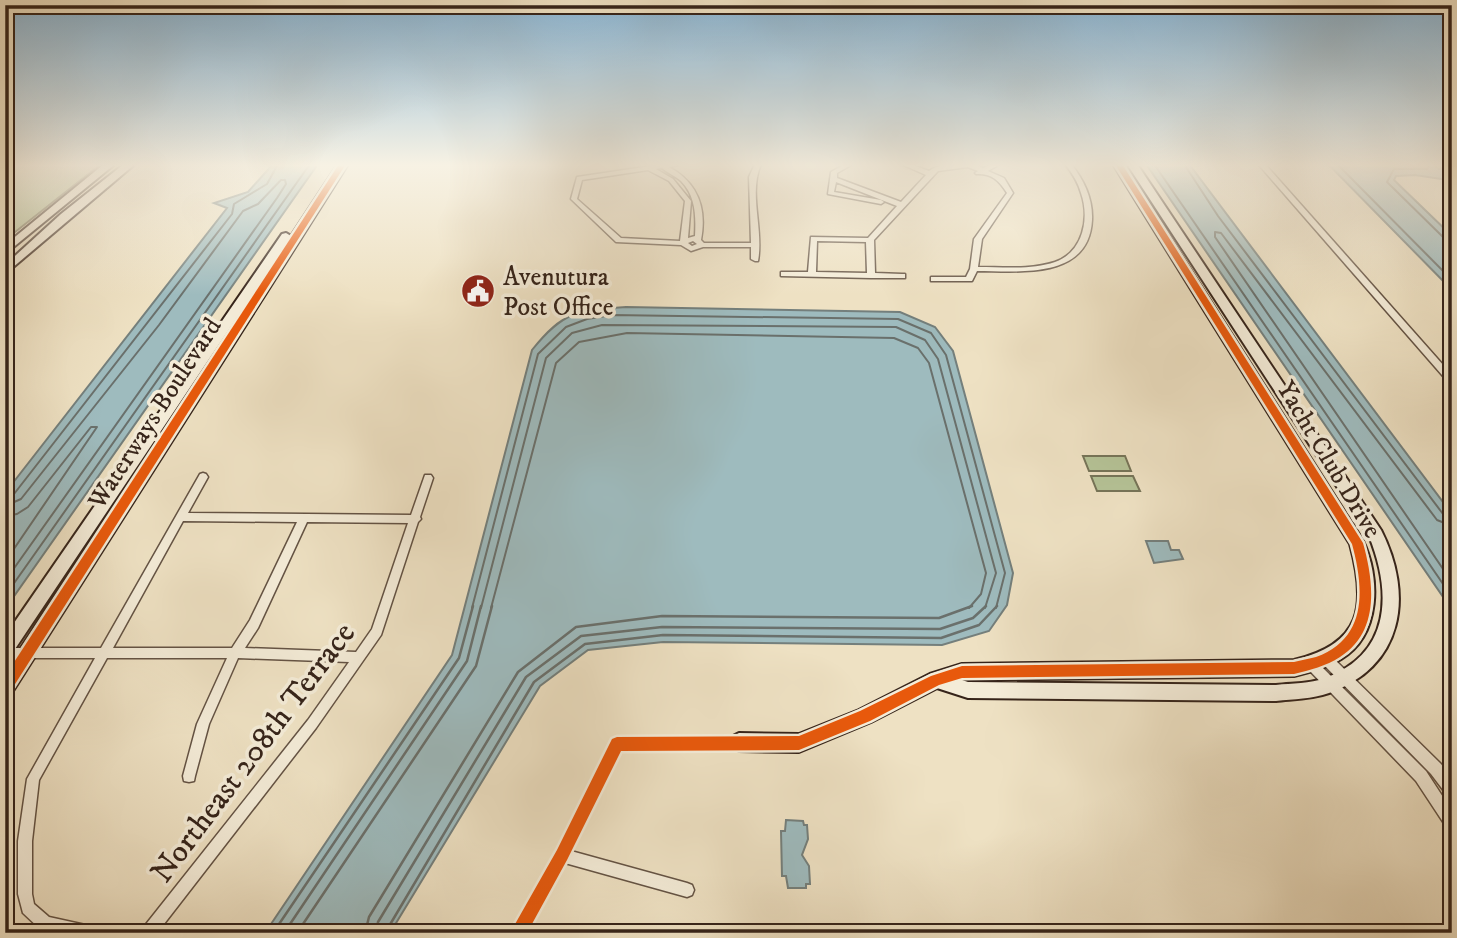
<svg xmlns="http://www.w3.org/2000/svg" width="1457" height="938" viewBox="0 0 1457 938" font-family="'IM FELL DW Pica',serif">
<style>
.green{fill:#b5c397;stroke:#767458;stroke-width:2}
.water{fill:#9ebbbe;stroke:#747f7c;stroke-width:2}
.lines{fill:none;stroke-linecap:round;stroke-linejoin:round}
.shore-far1{stroke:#6a706c;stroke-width:2}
.shore{stroke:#6a706c;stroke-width:2.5}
.street-casing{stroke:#645344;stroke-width:3}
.secondary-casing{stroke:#36241a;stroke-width:4}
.street{fill:#f4ecd8;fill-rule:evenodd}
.secondary{fill:#f4ecd8;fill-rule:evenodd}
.cycleway-casing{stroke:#f4ecd8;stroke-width:5}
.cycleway{fill:#e8590c;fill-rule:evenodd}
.labels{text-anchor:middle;stroke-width:7;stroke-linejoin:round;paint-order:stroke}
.poi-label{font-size:26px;fill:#36241a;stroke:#f4ecd8;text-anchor:start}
.street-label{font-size:26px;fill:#36241a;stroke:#f4ecd8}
.near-street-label{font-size:32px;fill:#36241a;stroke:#f4ecd8}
</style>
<rect width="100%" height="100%" fill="#eee1c3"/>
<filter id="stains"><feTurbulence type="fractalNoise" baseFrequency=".00286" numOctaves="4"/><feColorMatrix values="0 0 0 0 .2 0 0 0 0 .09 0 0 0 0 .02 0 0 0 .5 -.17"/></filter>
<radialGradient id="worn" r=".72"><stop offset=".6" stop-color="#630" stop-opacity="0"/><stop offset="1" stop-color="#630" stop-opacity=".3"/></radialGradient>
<g class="green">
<polygon points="5,164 101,164 5,240"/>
<polygon points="1083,456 1125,456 1131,471 1089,471"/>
<polygon points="1091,476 1133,476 1140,491 1097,491"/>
</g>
<g class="water">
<polygon points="273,164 318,164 5,609 5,493 227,208 214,203 248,192"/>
<polygon points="1146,164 1189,164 1452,514 1452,610"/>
<polygon points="1328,164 1432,164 1439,169 1452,169 1452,172 1444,172 1448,180 1415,175 1396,176 1394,180 1452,236 1452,290"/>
<path d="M626,307L900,312L935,327L953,351L1013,573L1007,605L989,631L942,645L663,642L588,650L540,686L390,933H265L452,655L532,350C563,311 578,310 626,307Z"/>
<polygon points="1146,541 1168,541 1171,550 1179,550 1183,559 1154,563"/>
<polygon points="786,820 803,821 804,825 807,825 808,839 802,855 809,866 810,884 806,884 806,888 788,888 786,876 782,876 781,831 785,831"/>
</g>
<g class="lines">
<g class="shore-far1">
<polyline points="1154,164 1452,597"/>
<polyline points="1184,164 1218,216 1443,514 1452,517"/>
<polyline points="1337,164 1452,280"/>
<polyline points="1430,164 1427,169 1394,169 1387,182 1444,238 1452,240"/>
<polyline points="5,497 14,494 232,214 234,204 267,184 278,164"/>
<polyline points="5,506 21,499 159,325 243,211 258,204 281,180 285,180 286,184 277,198 5,581"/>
<polyline points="5,516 17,514 28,507 91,427 97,427 5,562"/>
<polyline points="1452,526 1437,520 1221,233 1215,232 1215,237 1452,582"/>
<polyline points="5,596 310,164"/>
<polyline points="472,608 538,354 566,327 587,319 612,315 898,319 931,333 946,355 1005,573 996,608"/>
<polyline points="481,608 546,358 572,333 602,325 896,327 925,340 938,359 996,573 985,608"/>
<polyline points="491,608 556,363 579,342 627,333 894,338 918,348 929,363 986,573 981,594 969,608"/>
</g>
<g class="shore">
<polyline points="273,933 459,658 473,606"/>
<polyline points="284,933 467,661 481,606"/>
<polyline points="297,933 476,666 492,606"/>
<polyline points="365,933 369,917 518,672 576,627 662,616 939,618 972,606"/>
<polyline points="376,933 378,922 526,677 581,636 662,627 940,629 973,618 986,606"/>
<polyline points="385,933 534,682 585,644 663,635 941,638 979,625 997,606"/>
</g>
<g class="street-casing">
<g id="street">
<path d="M664,164H682L669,167C698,183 707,208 701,240L704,243H751L749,177L755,164H761C748,194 764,229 758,261H755L751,259V247H703L691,251L681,245L616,242L571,199L577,177ZM662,168C668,173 675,176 681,181C696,196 696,217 695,236L688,238L691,201L673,179L656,169ZM648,170L669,181L685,201L680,241L621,238L577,199L582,180ZM693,241L697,244L692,246L688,243Z"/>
<path d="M845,164H853L837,173V178L901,202L926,175L901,164H910L929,171C941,162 962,164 977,164L976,165L983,168L992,164H1000L988,171L1004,178L1013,193L982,239L978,267C1003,267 1031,270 1055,262C1083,252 1090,219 1081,193C1078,182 1072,173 1065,164H1071C1084,180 1093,199 1092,220C1089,280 1019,271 977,271L972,281H931V277H966L970,269L974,239L1007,193C999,180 991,173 976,174L975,173L978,171L968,167L938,171L874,240L875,273L902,274H905V278H871L781,276V272H808L811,237L868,238L897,206L836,182L834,192L881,200L884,202L881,204L828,194L831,172ZM817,241L866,242L867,273L816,272Z"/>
<polygon points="1258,164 1265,164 1452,375 1452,384 1449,383"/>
<polygon points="1438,164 1445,164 1452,170 1452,176"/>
<path d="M203,473L206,474L208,477L188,513L411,515L425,475H431L433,478L420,517L421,519L418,522L381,635L316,728L157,933H141L143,928L308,720L349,662L238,658L209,724L195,776L194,781L189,782L184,781L183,776L197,724L227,658H107L39,780L32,841V894L34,904L49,917L90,926L95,928L97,933H53L40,929L23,913L18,894V841L27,779L95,658H5V648H101L200,474ZM183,521L297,522L250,620L232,648H113ZM307,522L408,523L372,629L356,652L245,648L258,628Z"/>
<polygon points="1327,655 1331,656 1441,764 1452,779 1452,796 1447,795 1431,774 1323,664 1321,660 1323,656"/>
<polygon points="1312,660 1316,661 1426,771 1452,811 1452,830 1447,828 1416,781 1308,669 1306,665 1308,661"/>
<polygon points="739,736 743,738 745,742 743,746 739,748 621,750 571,851 687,883 692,885 694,890 692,895 687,897 565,863 526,933 511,933 557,850 613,740 617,738"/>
</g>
</g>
<g class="secondary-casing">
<g id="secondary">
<polygon points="104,164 115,164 5,254 5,245"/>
<polygon points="124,164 135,164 5,274 5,265 61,214"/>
<polygon points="338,164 348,164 11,694 5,696 5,672 290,238 11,655 5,658 5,636 282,234 286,233 291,236"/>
<path d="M1113,164H1123L1362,539C1381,577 1381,635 1341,659C1326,668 1310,672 1294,676L962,680L968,682L1276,685C1292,683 1310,684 1325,678C1391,654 1392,593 1369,536L1127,164H1137L1381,530C1414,595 1404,666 1329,693C1312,699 1294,699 1276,701L968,698L937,688L871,722L799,752L739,751L733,748L730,742L733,736L739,733L799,734L859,710L930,674L962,664L1294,660C1362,644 1367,606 1350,544Z"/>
</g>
</g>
<use href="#street" class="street"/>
<use href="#secondary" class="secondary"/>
<g class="cycleway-casing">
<g id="cycleway">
<polygon points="339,164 346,164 10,692 5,694 5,676"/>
<path d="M1115,164H1122L1363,543C1374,582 1380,632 1340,657C1326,666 1310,670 1294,674L962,678L939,685L870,721L799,750L621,751L567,860L527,933H510L557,850L612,739L617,737L799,736L860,711L931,676L962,666L1294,662C1301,660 1309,659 1316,657C1368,638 1364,588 1352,544Z"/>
</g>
</g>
<use href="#cycleway" class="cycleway"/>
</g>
<linearGradient id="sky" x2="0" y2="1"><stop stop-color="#8ab7d7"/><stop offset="0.56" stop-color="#f7f2e4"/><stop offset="1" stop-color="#f7f2e4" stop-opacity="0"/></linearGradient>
<rect width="1457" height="295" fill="url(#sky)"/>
<defs>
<g id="civic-disc" transform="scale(1.75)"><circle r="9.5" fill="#8f2418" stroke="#f4ecd8"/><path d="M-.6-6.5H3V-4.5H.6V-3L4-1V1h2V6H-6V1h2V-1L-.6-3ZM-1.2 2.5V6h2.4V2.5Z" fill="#fff"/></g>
</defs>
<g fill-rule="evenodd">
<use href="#civic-disc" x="478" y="291"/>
</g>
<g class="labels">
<g class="poi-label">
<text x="503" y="285">Avenutura<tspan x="503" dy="30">Post Office</tspan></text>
</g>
<g class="street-label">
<text transform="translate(154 413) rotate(-57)" y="9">Waterways Boulevard</text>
<text transform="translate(1330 459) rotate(59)" y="9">Yacht Club Drive</text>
</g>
<g class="near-street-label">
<text transform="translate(252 752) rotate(-53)" y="11">Northeast 208th Terrace</text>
</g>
</g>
<rect width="1457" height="938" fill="none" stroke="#eee1c3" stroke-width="28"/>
<rect x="7" y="7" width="1443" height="924" fill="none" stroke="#36241a" stroke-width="3.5"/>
<rect x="14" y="14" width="1429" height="910" fill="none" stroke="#36241a" stroke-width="2"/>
<rect width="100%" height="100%" filter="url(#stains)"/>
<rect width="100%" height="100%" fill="url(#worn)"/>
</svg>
